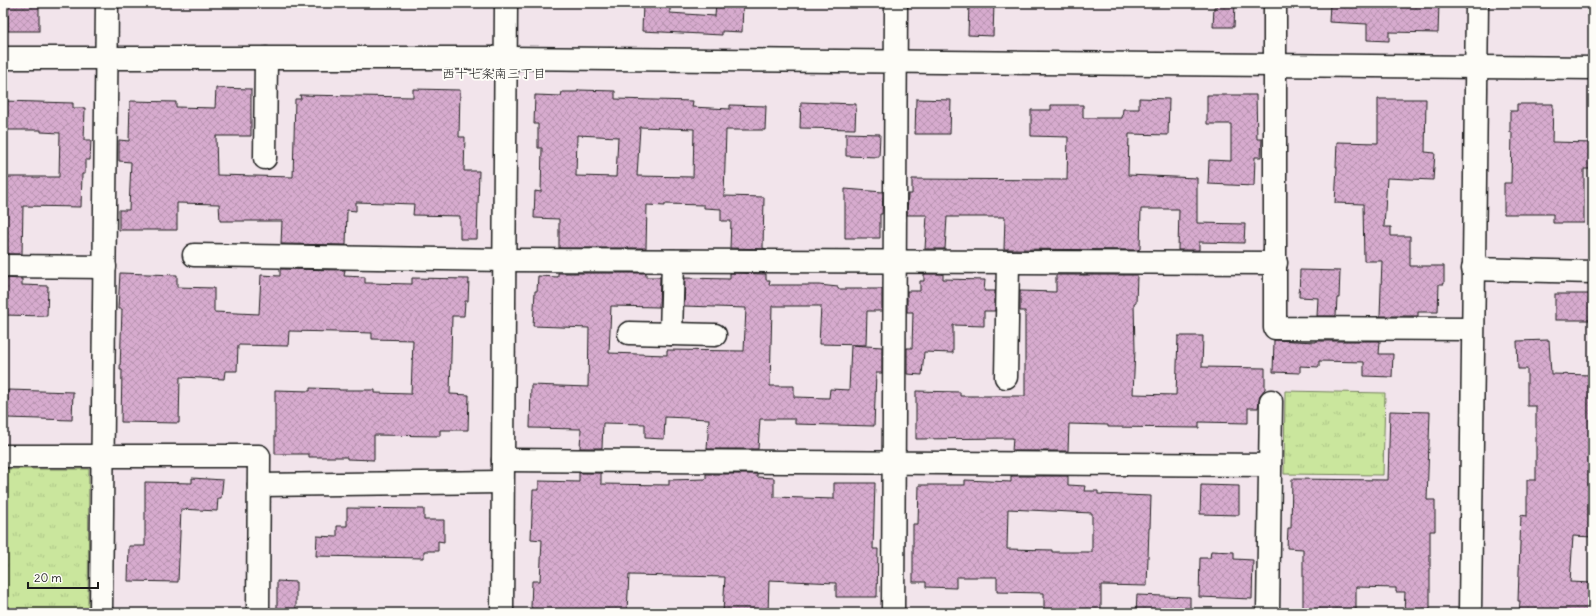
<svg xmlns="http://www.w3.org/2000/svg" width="1596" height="616" viewBox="0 0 1596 616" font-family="Delius,'Klee One',sans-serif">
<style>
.park{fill:url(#park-tufts);stroke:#73815c}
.building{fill:url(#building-cross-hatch);stroke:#1c1c1c;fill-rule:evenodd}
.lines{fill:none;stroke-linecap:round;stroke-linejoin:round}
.minor-casing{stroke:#1c1c1c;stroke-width:25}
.minor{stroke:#fdfcf7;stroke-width:22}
.labels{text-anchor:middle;stroke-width:4;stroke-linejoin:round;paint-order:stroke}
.neighbourhood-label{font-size:13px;fill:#1c1c1c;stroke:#fdfcf7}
</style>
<defs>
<pattern id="park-tufts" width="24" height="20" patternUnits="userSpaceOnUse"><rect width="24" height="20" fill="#cae69d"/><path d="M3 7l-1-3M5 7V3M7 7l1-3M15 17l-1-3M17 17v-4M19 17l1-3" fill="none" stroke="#adc587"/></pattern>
<pattern id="building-cross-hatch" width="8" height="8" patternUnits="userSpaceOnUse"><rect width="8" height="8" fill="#d7abce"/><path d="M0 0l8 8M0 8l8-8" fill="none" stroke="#b893b0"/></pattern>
</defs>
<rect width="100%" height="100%" fill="#f2e4eb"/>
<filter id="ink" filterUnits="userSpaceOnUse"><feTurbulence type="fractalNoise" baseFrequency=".025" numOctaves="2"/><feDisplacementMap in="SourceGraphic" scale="8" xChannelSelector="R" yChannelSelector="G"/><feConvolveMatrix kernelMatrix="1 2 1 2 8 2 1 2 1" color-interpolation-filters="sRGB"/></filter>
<g filter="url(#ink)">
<g class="park">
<polygon points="1285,391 1385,393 1383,475 1284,474"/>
<polygon points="3,469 89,469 88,613 3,613"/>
</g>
<g class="building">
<rect x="8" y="3" width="31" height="28"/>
<polygon points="643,3 670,3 670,13 715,16 716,3 743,3 742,32 722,31 722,35 642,31"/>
<polygon points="969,3 994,3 993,36 968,35"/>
<polygon points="1217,3 1235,3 1234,27 1213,27 1214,7 1217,7"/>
<polygon points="1330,3 1439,3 1438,33 1389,32 1389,41 1367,40 1367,24 1329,22"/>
<polygon points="216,88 251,89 251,136 216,136 217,175 293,177 295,99 301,99 300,95 413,97 413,89 460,90 459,137 465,137 464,171 479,171 477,239 460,239 460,216 413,215 414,204 356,202 356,211 347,210 346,245 281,244 282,221 220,221 219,204 177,203 177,230 119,230 119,210 129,210 131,162 119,161 119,140 129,141 130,101 176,102 176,107 215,108"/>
<path d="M578,90L615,91V99L693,101L692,107L730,109V105L766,106L765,130H726L724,196L764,197L763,248L767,249L730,248L731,221H721V209L704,208V205L665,204V206L647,205L646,248H559V219L534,218L535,191L541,192L542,148H538V124H534L535,95L561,96L562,92H578ZM640,127L694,129L693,177L637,176ZM577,135L618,137L616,177L576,176Z"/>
<polygon points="1207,95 1256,95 1257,139 1262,139 1261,157 1255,157 1254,186 1208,184 1209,160 1231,161 1231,124 1207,124"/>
<polygon points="1139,98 1169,99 1168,135 1129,134 1128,175 1197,178 1197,223 1245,224 1244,243 1199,242 1199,250 1178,250 1179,209 1141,209 1140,249 1137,250 1004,249 1005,217 947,217 945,249 925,249 927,215 907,215 908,194 912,194 912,179 1067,180 1068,137 1031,136 1031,110 1051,110 1051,105 1083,105 1083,118 1122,118 1123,109 1139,109"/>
<polygon points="916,99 951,100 950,134 915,134"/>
<polygon points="1378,99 1426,99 1425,152 1435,153 1433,180 1387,178 1384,227 1391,227 1391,236 1410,236 1410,266 1444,266 1444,284 1439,284 1438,312 1418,312 1418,316 1380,316 1382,261 1364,261 1363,204 1335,203 1337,167 1336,167 1337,142 1378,143"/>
<polygon points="3,101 73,103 73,108 85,108 84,140 91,140 90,160 85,160 85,174 82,174 81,207 23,206 22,254 3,254 3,177 59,177 60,133 41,132 41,130 3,130"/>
<polygon points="801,102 856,104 855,129 800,128"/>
<polygon points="1517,104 1553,104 1552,142 1593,143 1593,169 1584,169 1584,223 1553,223 1553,214 1504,214 1504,183 1511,183 1512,132 1510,132 1510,111 1517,111"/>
<polygon points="846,133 880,134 879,157 846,156"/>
<polygon points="845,189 883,192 882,214 880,214 880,238 845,238"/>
<polygon points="280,269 345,270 344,276 365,277 365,283 369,283 412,284 412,278 469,279 468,301 465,301 464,316 452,316 450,394 469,395 468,430 440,430 440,436 374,435 374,460 347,459 347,457 309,457 309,454 275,454 275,390 310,391 310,388 339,389 339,390 375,390 375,393 411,394 413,340 372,339 372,333 336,332 289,331 288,346 238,345 237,371 225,371 224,379 180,377 179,423 121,422 122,370 120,370 122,309 118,309 120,273 177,275 177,287 214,288 214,312 259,314 261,275 280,276"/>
<polygon points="1300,270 1340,271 1339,298 1337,298 1336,316 1317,316 1318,298 1299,297"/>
<polygon points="558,273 646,273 646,277 660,277 659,307 611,306 609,353 667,355 667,350 744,351 746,308 684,306 685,278 730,279 730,273 766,274 766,280 770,280 769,285 819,285 838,287 838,289 882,289 882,311 867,311 866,345 819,344 821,306 772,306 770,386 794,386 794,397 829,398 830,389 849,390 851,345 882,347 882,373 876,373 874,426 795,424 795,419 760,419 758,449 707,449 709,419 665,417 664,439 645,438 645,424 603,423 602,448 580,448 581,429 530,428 531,385 588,387 589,328 533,326 535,291 537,291 538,276 558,277"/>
<polygon points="924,274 943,274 943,279 985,280 984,291 995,291 995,311 984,311 984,326 953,325 953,353 924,352 922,375 907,374 907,348 912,348 913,312 907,312 907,291 920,291 920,281 924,281"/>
<polygon points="1056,275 1137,275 1136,303 1134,303 1135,350 1133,394 1176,395 1178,336 1203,336 1202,367 1265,368 1265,389 1260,395 1258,408 1248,408 1248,423 1199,422 1199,428 1108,427 1108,425 1069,424 1068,451 1012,451 1013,438 916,439 916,391 960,392 960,396 1025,396 1025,311 1020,311 1020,291 1056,292"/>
<polygon points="3,278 22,279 22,285 48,286 47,316 3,315"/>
<rect x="1555" y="294" width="38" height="26"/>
<polygon points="1274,340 1316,342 1316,341 1380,341 1379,354 1393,354 1392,377 1364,376 1364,362 1319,361 1319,367 1300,366 1300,373 1273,372"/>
<polygon points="1549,340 1551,374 1593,375 1593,537 1573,536 1570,582 1591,583 1590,612 1562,611 1562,613 1519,613 1520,601 1518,601 1521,515 1527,516 1527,480 1536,480 1536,406 1527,406 1527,369 1518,369 1517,341"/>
<polygon points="8,390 73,392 72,420 7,418"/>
<polygon points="1390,411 1430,412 1427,500 1435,500 1435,531 1430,531 1430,613 1404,613 1405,592 1396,592 1396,588 1356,587 1356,610 1303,610 1303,549 1287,548 1288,528 1291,528 1292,479 1388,480"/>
<polygon points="579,473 601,473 601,484 669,485 669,480 706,479 706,474 757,474 757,477 774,478 774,497 834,499 834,483 875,483 873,549 878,549 877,597 836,597 836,583 769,580 768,613 723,613 725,577 629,575 627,611 593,609 593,612 549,610 549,613 538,613 531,607 532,581 540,581 542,540 531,539 533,490 539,490 539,481 579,482"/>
<path d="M1011,476H1068V485L1085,486L1084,491H1098V494L1151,496L1150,528H1149L1147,586L1101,585V613H1044V593L997,592V577H956V588L926,587V582H913V524H918L919,485H965V480L1011,482ZM1008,509L1092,513V552H1052V550L1007,549Z"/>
<polygon points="192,478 223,480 221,498 218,498 217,511 181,509 178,582 128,581 129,546 145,546 145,482 192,483"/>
<polygon points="1201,485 1239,486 1239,515 1200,514"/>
<polygon points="347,508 424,509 424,520 444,520 444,542 438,541 438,551 424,551 424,558 316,556 317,536 337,537 337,526 347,526"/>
<polygon points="1211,551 1234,552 1234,559 1253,560 1252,599 1199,597 1200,558 1210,558"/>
<polygon points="277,581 296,582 296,613 277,613"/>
<polygon points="1137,595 1190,597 1190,613 1136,613"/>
</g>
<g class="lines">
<g class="minor-casing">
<g id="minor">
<polyline points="1275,3 1275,328 1472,329"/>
<polyline points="3,58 506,58 1593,68"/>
<polyline points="265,158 266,58"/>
<polyline points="194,255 505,260 1276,263"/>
<polyline points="3,266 105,267"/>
<polyline points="1473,269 1593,272"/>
<polyline points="629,333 715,335"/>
<polyline points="671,334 673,261"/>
<polyline points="1006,377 1008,262"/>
<polyline points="3,456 259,456 258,613"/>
<polyline points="503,460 1270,465"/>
<polyline points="259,485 502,482"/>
<polyline points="101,613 107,3"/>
<polyline points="502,613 506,3"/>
<polyline points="893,613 896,3"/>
<polyline points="1268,613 1271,401"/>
<polyline points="1470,613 1477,3"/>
</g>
</g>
<use href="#minor" class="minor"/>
</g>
</g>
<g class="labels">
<g class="neighbourhood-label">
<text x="494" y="78">西十七条南三丁目</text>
</g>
</g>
<rect width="1596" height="616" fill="none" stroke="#fdfcf7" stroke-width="16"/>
<rect x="8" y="8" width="1580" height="600" fill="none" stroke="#1c1c1c" stroke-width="1.5" filter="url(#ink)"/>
<path d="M28 582v6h70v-6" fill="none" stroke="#1c1c1c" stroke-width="2"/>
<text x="34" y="582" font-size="12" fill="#1c1c1c" stroke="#fdfcf7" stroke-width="3" paint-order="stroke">20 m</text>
</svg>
